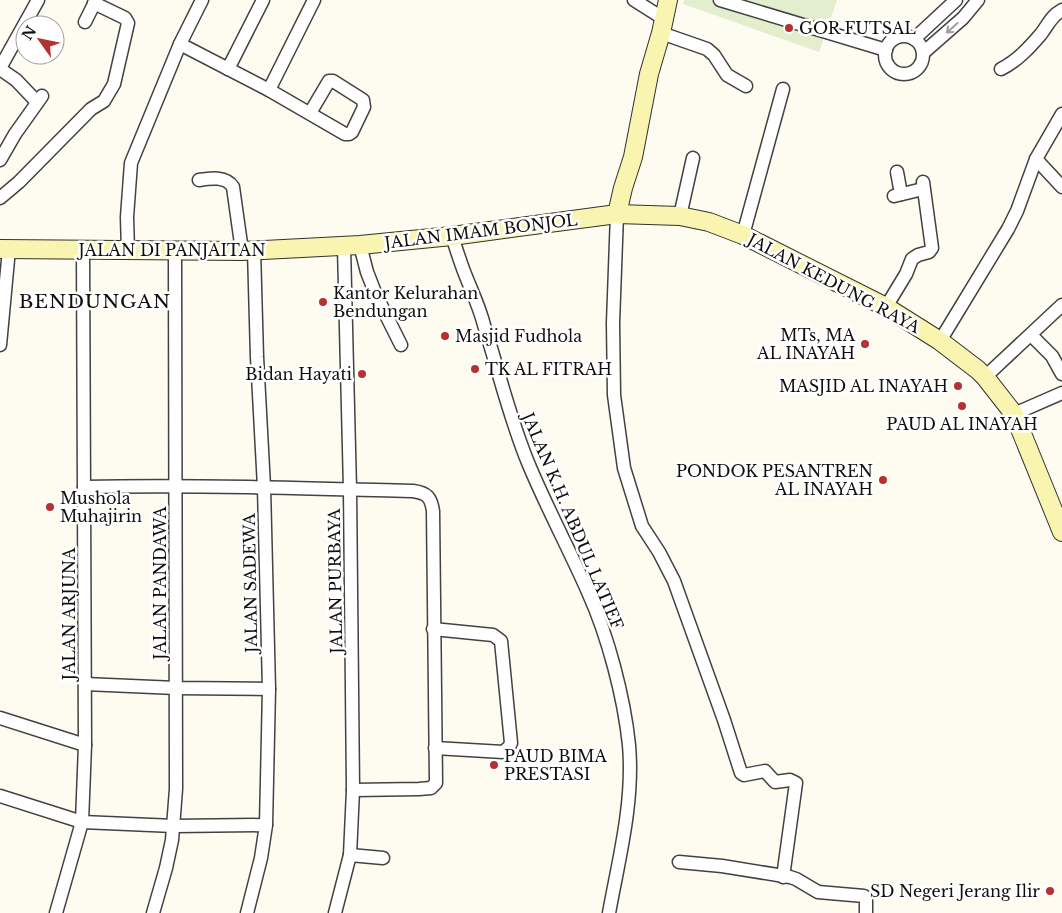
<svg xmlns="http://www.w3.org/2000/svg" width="1062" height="913" viewBox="0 0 1062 913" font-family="'Libre Baskerville',serif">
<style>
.pitch{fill:#e2eece}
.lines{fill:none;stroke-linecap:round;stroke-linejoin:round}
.street-casing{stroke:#424242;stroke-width:15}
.secondary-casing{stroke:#313131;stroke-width:20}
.street{stroke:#fff;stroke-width:12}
.secondary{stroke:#f9f5b1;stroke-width:18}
.oneway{stroke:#9f9f9f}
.poi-dot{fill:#b53130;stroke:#fff;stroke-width:2}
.labels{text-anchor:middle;stroke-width:5;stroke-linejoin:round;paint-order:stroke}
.poi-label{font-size:16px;fill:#0f0f0f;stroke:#fff;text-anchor:start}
.street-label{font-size:16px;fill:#0f0f0f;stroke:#fff}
.quarter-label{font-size:19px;letter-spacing:1px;fill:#0f0f0f;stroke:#fff}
</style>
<rect width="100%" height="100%" fill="#fefcf1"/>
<polygon class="pitch" points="684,0 837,0 819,52 683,4"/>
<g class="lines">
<g class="street-casing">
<g id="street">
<polyline points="634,0 664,19"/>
<polyline points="720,0 886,50"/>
<polyline points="85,22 96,0"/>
<polyline points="661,33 707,49 714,55 727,75 746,86"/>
<circle cx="904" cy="55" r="19"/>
<polyline points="914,39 956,0"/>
<polyline points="180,44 269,90 345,134 349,134 352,132 364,107 363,100 333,81 329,81 310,113"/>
<polyline points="923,53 963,18 978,0"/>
<polyline points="0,68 38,0"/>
<polyline points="0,69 16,80 37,102"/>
<polyline points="228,69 263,0"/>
<path d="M1001,69C1017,61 1029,48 1041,34C1048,25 1051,16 1062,10"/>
<polyline points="269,90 314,0"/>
<polyline points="1036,159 1062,187"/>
<polyline points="0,160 15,134 42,96"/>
<polyline points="897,172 901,194"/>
<path d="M199,180C211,178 226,176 233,187L242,251"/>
<polyline points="894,196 923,189"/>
<polyline points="0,198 19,182 91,109 104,101 114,84 128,23 125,18 94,3"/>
<polyline points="617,214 613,323 614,395 624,468 642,526 659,552 674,581 724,720 741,773 744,775 765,771 775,782 790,780 796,783 783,877"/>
<polyline points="680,216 693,158"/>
<polyline points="743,235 783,89"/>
<path d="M452,236C457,251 461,265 467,279C473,294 480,309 484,325C499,372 510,420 529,465C547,508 569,549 588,592C608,636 624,697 629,745C634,802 619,858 609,913"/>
<polyline points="360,245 367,272 376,295 401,345"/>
<polyline points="128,252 127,217 131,163 180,44 202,0"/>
<polyline points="886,307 906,274 912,259 918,255 929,252 932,248 923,182"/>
<polyline points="1031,335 1052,356 1062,374"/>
<polyline points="940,341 1008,229 1017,211 1036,159 1062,114"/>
<polyline points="0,345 9,249"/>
<polyline points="985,377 1062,305"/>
<polyline points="1014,414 1062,393"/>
<path d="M84,487C194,485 303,488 413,491C427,493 431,497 433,511L436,783L431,788L419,789L353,790"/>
<polyline points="433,629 493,635 501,641 511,743 509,747 503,752 435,748"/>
<polyline points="85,684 176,688 269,689"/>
<polyline points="0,718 85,745"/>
<polyline points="0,796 82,822 174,826 266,825"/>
<polyline points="350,855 383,858"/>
<polyline points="679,862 722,866 790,877 796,879 818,892 864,896 866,899 866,913"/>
<polyline points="56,913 82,822 85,745 83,250"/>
<polyline points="153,913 166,868 172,840 176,789 175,251"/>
<polyline points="247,913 261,858 266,825 269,689 264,487 257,357 254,250"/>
<polyline points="335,913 350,855 353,790 350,489 344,247"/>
</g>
</g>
<g class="secondary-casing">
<g id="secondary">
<polyline points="617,214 623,188 633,157 649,74 661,33 668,0"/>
<polyline points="0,249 242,251 360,245 452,236 617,214 680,216 709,222 743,235 886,307 940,341 978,370 985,377 1014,414 1062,532"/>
</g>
</g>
<use href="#street" class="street"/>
<use href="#secondary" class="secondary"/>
</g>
<defs><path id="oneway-shaft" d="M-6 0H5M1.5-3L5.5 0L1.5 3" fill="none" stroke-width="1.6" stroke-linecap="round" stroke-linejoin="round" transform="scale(1.25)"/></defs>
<use class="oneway" href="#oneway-shaft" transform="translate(952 28) rotate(138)"/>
<g class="poi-dot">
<circle cx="789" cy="28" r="5"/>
<circle cx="323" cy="302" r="5"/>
<circle cx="445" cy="336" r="5"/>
<circle cx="865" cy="344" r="5"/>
<circle cx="475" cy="369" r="5"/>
<circle cx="362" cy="374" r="5"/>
<circle cx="958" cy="386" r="5"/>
<circle cx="962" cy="406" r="5"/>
<circle cx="883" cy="480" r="5"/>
<circle cx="50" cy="507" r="5"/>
<circle cx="494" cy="765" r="5"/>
<circle cx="1050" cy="891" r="5"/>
</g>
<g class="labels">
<g class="poi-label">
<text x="799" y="34">GOR FUTSAL</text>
<text x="333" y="299">Kantor Kelurahan<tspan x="333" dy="18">Bendungan</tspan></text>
<text x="855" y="341" text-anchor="end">MTs, MA<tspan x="855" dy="18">AL INAYAH</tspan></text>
<text x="455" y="342">Masjid Fudhola</text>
<text x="485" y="375">TK AL FITRAH</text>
<text x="352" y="380" text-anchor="end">Bidan Hayati</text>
<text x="948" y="392" text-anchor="end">MASJID AL INAYAH</text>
<text x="962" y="430" text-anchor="middle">PAUD AL INAYAH</text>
<text x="873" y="477" text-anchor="end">PONDOK PESANTREN<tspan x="873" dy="18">AL INAYAH</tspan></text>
<text x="60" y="504">Mushola<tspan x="60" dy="18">Muhajirin</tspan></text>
<text x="504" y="762">PAUD BIMA<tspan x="504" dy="18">PRESTASI</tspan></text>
<text x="1040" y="897" text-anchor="end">SD Negeri Jerang Ilir</text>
</g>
<g class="street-label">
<text transform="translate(481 231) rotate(-7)" y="6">JALAN IMAM BONJOL</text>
<text x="172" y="256">JALAN DI PANJAITAN</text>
<text transform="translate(834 283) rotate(28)" y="6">JALAN KEDUNG RAYA</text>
<text transform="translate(573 521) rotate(67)" y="6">JALAN K.H. ABDUL LATIEF</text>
<text transform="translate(335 581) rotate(-91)" y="6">JALAN PURBAYA</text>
<text transform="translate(160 583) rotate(-90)" y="6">JALAN PANDAWA</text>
<text transform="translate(250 583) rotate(-91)" y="6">JALAN SADEWA</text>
<text transform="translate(69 614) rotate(-90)" y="6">JALAN ARJUNA</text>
</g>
<g class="quarter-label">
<text x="95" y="308">BENDUNGAN</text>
</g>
</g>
<g transform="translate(40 40) rotate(303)"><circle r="24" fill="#ffffff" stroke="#9f9f9f"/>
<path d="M0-4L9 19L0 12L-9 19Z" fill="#b53130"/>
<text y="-8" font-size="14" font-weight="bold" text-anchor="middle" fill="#0f0f0f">N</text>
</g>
</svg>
